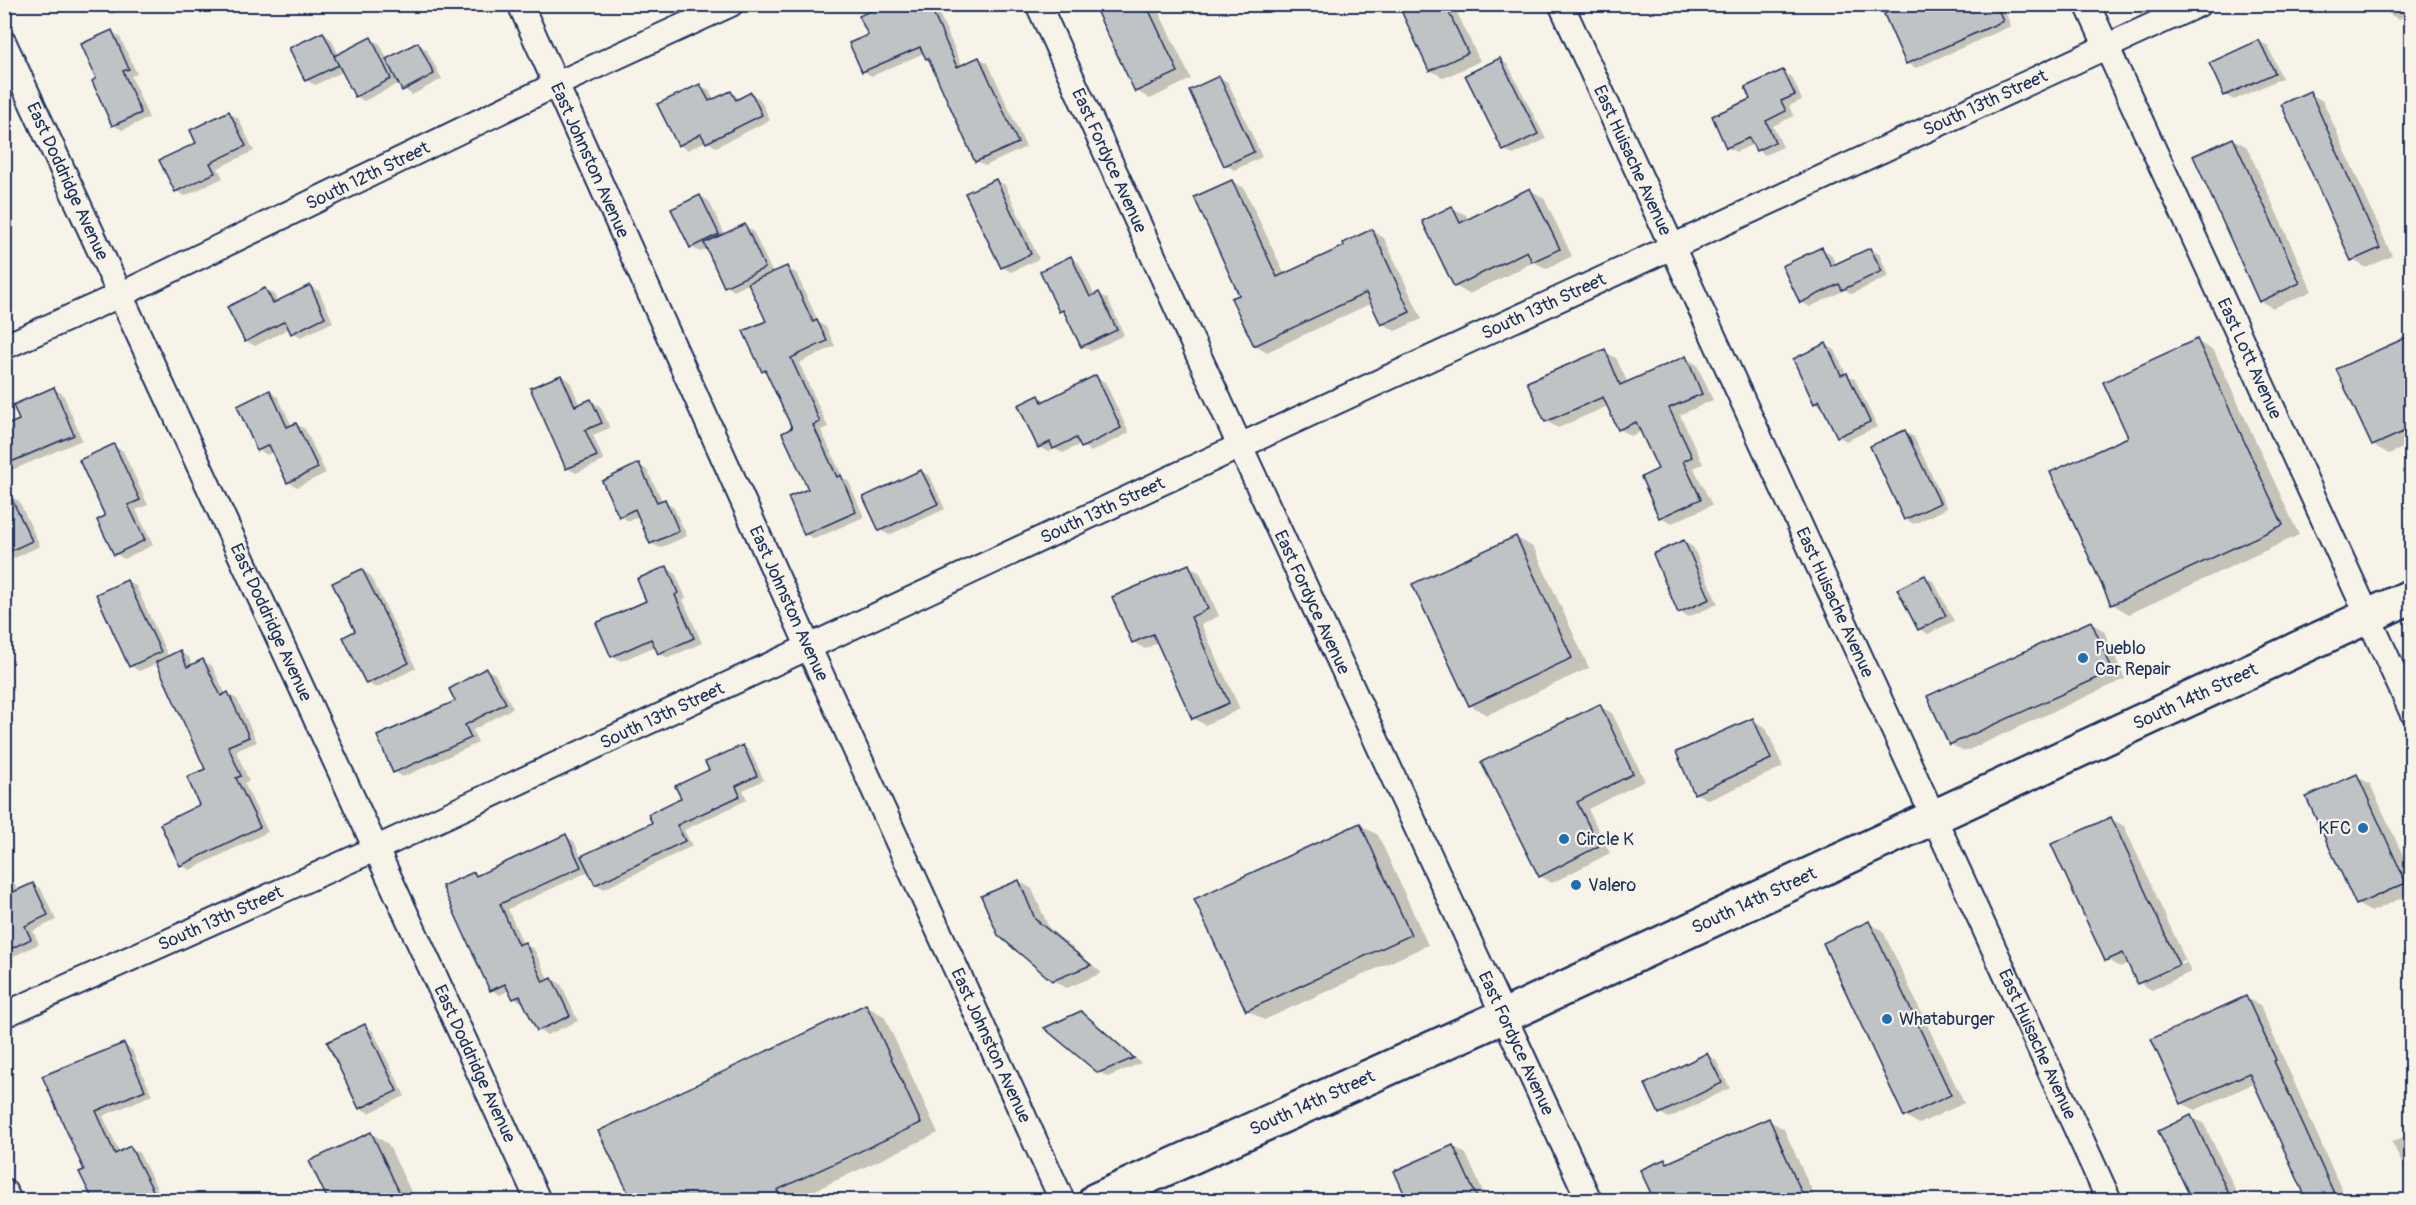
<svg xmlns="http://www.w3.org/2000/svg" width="2416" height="1205" viewBox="0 0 2416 1205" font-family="Pangolin,sans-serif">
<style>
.shadow{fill:#0003;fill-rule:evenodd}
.building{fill:#c0c3c5;stroke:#1b2f5e;stroke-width:1.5}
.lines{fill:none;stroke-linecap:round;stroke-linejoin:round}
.minor-casing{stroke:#1b2f5e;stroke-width:28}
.primary-casing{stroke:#1b2f5e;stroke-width:38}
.minor{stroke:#f7f3e8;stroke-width:24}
.primary{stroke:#f7f3e8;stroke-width:33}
.poi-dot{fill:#1f6fb2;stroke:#f7f3e8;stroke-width:2}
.labels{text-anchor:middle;stroke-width:4.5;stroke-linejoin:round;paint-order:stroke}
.street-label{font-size:18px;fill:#1b2f5e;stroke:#f7f3e8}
.poi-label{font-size:18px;fill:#1b2f5e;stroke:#f7f3e8;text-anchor:start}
</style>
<rect width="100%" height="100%" fill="#f7f3e8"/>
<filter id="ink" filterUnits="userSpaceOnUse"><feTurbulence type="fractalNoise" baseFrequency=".0167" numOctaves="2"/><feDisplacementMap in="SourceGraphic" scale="12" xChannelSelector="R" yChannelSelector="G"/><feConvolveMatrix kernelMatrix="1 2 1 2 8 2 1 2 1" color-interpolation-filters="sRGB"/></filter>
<g filter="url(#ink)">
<g class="shadow">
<polygon points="101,4 133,4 112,14 103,9"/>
<polygon points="888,4 935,4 962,66 979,58 988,63 1026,147 985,166 977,161 931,61 924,53 872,76 863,71 870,36"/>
<polygon points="1095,4 1155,4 1191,79 1150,99 1137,91"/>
<polygon points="1400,4 1453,4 1480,61 1444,78 1430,70"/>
<polygon points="1908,4 2002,4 2011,26 1916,68 1907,63"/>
<polygon points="2385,4 2412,4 2412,13 2398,19 2389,14"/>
<polygon points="112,32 120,37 137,74 131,76 149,118 122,130 113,125 98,79"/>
<polygon points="322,33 331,39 339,55 371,39 380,44 387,59 418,44 426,49 442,79 412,95 404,89 400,83 364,101 356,96 344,71 315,85 306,80"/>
<polygon points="2259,41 2268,46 2282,78 2234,100 2225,95"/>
<polygon points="1500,59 1508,65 1546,139 1513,155 1505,150 1467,76"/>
<polygon points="1783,72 1792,77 1802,100 1789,106 1794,116 1773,126 1783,147 1765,155 1757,150 1754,144 1736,152 1727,147 1752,100"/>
<polygon points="1219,77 1228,82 1262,157 1234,170 1225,164"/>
<polygon points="700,85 709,90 714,101 731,93 741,100 751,94 760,99 770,120 716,147 706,141 688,150 679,145"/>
<polygon points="2309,93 2323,101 2392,256 2366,268 2353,260"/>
<polygon points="229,113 238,118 254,151 218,168 223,178 185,196 176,191 198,143"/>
<polygon points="2233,139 2247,147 2312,291 2273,308 2260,301"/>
<polygon points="996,180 1005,185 1039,259 1011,272 1002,267"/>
<polygon points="1232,181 1244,188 1285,275 1346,247 1372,231 1384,238 1422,319 1395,331 1383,324 1372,303 1267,352 1255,345 1241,296"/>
<polygon points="1530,190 1544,198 1572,256 1547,269 1534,262 1469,294 1455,286 1452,208 1466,215 1468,220"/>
<polygon points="700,196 709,201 725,235 745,226 753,231 773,274 787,268 796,273 819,323 826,327 835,346 799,363 828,427 821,430 843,478 849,482 864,517 814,539 805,534 810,490 794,429 768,374 763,371 768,321 750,283 734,291 726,285 708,248 700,252 691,247"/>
<polygon points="1822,249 1831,254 1836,265 1870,249 1879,254 1889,276 1852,294 1845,290 1810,307 1801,302"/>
<polygon points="1070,258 1079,263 1095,296 1099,294 1108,299 1124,335 1091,351 1082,346 1068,315 1060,311"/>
<polygon points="4,274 9,284 4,286"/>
<polygon points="310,286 319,291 333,322 301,337 292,332 290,328 255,346 246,341 265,289 274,294 278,302"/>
<polygon points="2412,336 2412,444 2389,454 2373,445"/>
<polygon points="2196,341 2214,351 2299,535 2129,614 2112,604"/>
<polygon points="1826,345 1835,350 1846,374 1855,379 1877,427 1846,441 1838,436 1824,408 1815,403 1795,360"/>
<polygon points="1604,351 1616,358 1628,383 1686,358 1697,365 1713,400 1680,415 1703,464 1694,468 1712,505 1672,523 1660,517 1659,470 1642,431 1631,436 1619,429 1608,406 1558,428 1546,421"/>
<polygon points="561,376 570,381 580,406 591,401 600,406 610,428 593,435 604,461 576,473 567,468"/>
<polygon points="1096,377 1105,382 1129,433 1091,452 1081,444 1063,453 1055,449 1048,452 1039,447 1039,397 1047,401"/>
<polygon points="54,389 63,394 82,440 8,472 4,470 4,428 21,421"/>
<polygon points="269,392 278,397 292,426 296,424 305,429 326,473 297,487 288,482 273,452 267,455 259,450"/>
<polygon points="1905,432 1914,437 1947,508 1914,524 1905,519"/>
<polygon points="114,446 123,451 148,505 136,510 153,545 124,559 116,554 99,520 107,516"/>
<polygon points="639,465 647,470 663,502 673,506 687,536 660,548 651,543 640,516 629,521 620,516"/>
<polygon points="921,471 930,476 945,509 889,535 880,530"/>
<polygon points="10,496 19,501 40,546 10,560 4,556 4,499"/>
<polygon points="1516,537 1534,548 1589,668 1487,715 1470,705"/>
<polygon points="1684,542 1693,547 1718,604 1688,617 1680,612"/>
<polygon points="1189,566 1200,573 1219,616 1201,624 1240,709 1205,725 1193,718 1159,642 1145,649 1133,642"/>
<polygon points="667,568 675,573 686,598 683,600 702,643 668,658 659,653 656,646 621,661 613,656 648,602"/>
<polygon points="361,570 370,575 416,668 376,688 368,683 357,631"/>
<polygon points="1925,576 1934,582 1954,621 1928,634 1919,629 1899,590"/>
<polygon points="127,581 136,586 169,658 180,652 189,657 192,666 203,661 212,666 226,695 228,694 237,699 257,742 236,751 249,781 244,783 268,832 190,870 181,865 201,806 207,770 158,663 139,671 131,666"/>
<polygon points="2091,623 2104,631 2125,679 1964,752 1951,744"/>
<polygon points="486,669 495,674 513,708 473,730 478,743 403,777 395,772"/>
<polygon points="1599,706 1612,713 1645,781 1588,809 1610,853 1552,883 1540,876"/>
<polygon points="1753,720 1766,728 1783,767 1709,800 1695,793"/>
<polygon points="742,746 750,751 764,780 743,790 747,800 684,830 692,846 604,889 596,884 590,871 508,909 523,944 534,949 549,981 552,979 561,984 578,1021 547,1035 538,1030 525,1002 523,1003 514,998 510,990 500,995 492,990 474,874 478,876 565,836 574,841 582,858 654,823 711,771"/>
<polygon points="2357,776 2370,784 2412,875 2412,893 2371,912 2357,904"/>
<path d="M2111,819L2124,826L2191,972L2152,990L2138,982L2129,963L2120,967L2107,960ZM2185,960L2186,963L2144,982V979Z"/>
<polygon points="1360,825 1378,835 1428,945 1264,1020 1247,1010"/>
<polygon points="4,862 18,891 33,884 41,889 56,920 33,931 39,944 14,956 4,950"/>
<polygon points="1019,881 1032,889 1049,928 1102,973 1067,988 1053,980"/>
<polygon points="1869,923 1883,931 1964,1103 1919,1124 1906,1116"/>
<polygon points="2246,998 2260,1005 2346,1200 2309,1200 2255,1083 2195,1110 2182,1103"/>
<polygon points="866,1006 884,1016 938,1133 794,1200 633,1200 600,1132"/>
<polygon points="1081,1013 1090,1018 1141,1063 1108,1077 1099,1072"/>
<polygon points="365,1026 373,1031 405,1096 369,1113 360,1108"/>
<polygon points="124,1045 132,1050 152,1095 103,1116 120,1153 130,1148 139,1153 163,1200 95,1200 81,1173 86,1171 44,1076"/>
<polygon points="1707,1055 1716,1060 1730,1088 1669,1118 1660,1113"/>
<polygon points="2191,1117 2204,1124 2239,1197 2245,1200 2193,1200 2160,1132"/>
<polygon points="1768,1120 1784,1129 1816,1200 1655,1200 1642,1171 1665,1160 1670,1163"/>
<polygon points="371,1133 388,1144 415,1200 330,1200 311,1162"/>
<polygon points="2412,1133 2412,1185 2392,1142"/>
<polygon points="1453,1146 1466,1154 1487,1200 1409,1200 1396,1172"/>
</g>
<g class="building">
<polygon points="885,4 929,4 957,67 979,57 1018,143 975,162 928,58 926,59 920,47 862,72 849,43 868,35 859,16"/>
<polygon points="1093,4 1146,4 1178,72 1135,92"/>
<polygon points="1398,4 1445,4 1468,53 1429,71"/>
<polygon points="1904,4 1996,4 2003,21 1906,64 1884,14"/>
<polygon points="112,30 129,69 123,71 141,113 112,126 92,81 96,78 81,44"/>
<polygon points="323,32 339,65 305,81 289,48"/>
<polygon points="371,37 391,79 355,97 334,56"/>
<polygon points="2259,40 2275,73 2224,96 2209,63"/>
<polygon points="418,42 434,74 402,91 386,59"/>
<polygon points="1500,58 1538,134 1503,151 1465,75"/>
<polygon points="1783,70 1795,95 1781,101 1786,111 1766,121 1775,142 1756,151 1749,138 1726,148 1712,116 1750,99 1745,87"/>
<polygon points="1219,76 1254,152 1224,166 1189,90"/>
<polygon points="700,84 709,101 731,91 736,100 751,92 762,115 706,143 701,134 678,146 657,104"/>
<polygon points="2310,91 2380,248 2351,261 2281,104"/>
<polygon points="229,111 246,146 210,163 215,173 175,192 159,160 196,143 190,130"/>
<polygon points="2233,138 2300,283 2259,302 2193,156"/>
<polygon points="996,179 1031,254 1001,268 965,193"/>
<polygon points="1232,180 1277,277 1344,246 1343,243 1372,229 1410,312 1381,325 1366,293 1254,346 1231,298 1239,295 1194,197"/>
<polygon points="1530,188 1560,249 1532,262 1527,251 1454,287 1422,221 1452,206 1460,223"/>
<polygon points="700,195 719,234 690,248 671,209"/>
<polygon points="745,224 765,268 724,287 704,243"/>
<polygon points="1822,247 1831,266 1870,248 1882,271 1842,290 1839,284 1800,303 1782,266"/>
<polygon points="1071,256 1090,297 1099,292 1117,330 1081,347 1063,310 1059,312 1040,271"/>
<polygon points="787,266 813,322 817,320 827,341 791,358 820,422 813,425 837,477 841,475 856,512 804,535 788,497 808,489 782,433 792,428 765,370 762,372 743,331 766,321 748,283"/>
<polygon points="310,285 325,317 291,334 285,321 245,342 227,307 265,288 273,303"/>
<polygon points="2412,335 2412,428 2372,446 2336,369"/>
<polygon points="2197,339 2283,525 2111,605 2050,472 2128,437 2103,382"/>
<polygon points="1826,343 1841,375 1847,373 1870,422 1837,437 1819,400 1814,404 1793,359"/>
<polygon points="1605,349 1620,385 1686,356 1702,394 1669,408 1692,457 1683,461 1701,499 1659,518 1641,477 1658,469 1636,422 1618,430 1603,397 1545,422 1527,382"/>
<polygon points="561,375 575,406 591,399 602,423 585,430 597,456 566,469 530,388"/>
<polygon points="1096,375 1121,428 1081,448 1076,438 1053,449 1050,442 1038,448 1018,405 1039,395 1042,402"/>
<polygon points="54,387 74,435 4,465 4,426 19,420 13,405"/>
<polygon points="270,390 287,427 296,423 318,468 287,483 269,445 257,451 237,406"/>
<polygon points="1905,430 1940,503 1904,520 1870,446"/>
<polygon points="114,444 140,500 128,505 145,540 114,555 97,520 105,516 79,460"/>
<polygon points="639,463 657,502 665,499 679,531 650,544 635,509 619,517 602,481"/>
<polygon points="921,470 938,504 879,531 863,497"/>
<polygon points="4,483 32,541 4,554"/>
<polygon points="1516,536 1572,658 1469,706 1412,584"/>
<polygon points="1684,540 1710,599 1678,613 1653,554"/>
<polygon points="1189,564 1208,609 1191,617 1229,703 1192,719 1153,634 1132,643 1112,597"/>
<polygon points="667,566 678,593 675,595 694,638 658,654 651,639 611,657 596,623 646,601 637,579"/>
<polygon points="362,569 409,663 366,684 343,637 355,631 332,583"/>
<polygon points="1925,575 1946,616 1918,630 1897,589"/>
<polygon points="127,580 161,652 129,667 96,594"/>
<polygon points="2091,621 2113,671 1949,745 1927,696"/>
<polygon points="180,650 187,667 203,659 221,696 228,692 249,737 228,746 241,776 236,778 260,827 180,866 160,824 199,805 187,777 205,769 156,662"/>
<polygon points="486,668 506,703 465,725 471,738 393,773 377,736 455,701 449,689"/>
<polygon points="1600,704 1633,774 1577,802 1599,846 1539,877 1481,762"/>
<polygon points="1753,718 1771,759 1694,794 1676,752"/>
<polygon points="743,745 757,776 736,786 740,796 677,825 685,841 595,885 581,856 652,823 648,814 681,798 675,786 709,770 705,762"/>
<polygon points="2357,774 2406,883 2356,905 2306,797"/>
<polygon points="2111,817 2179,965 2137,984 2123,953 2105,961 2051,844"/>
<polygon points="1360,823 1411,935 1246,1011 1194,899"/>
<polygon points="566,834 581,867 500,904 518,945 525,942 543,982 552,978 570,1016 537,1031 520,996 513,999 505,984 490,991 442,886 474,872 476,876"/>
<polygon points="1019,880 1035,919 1091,965 1052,981 998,935 981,896"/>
<polygon points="33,883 48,915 25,926 31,939 4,952 4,884 9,894"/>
<polygon points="1869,921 1951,1095 1904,1117 1823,943"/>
<polygon points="2246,996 2276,1060 2274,1061 2337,1200 2307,1200 2249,1073 2181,1104 2151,1039"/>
<polygon points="866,1004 921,1123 777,1190 782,1200 632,1200 598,1131"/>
<polygon points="1081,1011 1134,1058 1098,1073 1044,1028"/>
<polygon points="365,1024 397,1091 359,1109 327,1042"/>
<polygon points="124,1043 145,1090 96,1111 115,1154 130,1146 158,1200 93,1200 79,1172 84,1170 42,1076"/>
<polygon points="1707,1053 1722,1083 1659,1114 1645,1084"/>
<polygon points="2191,1115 2232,1200 2192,1200 2158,1131"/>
<polygon points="1769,1118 1805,1200 1654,1200 1640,1170 1665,1159 1667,1163"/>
<polygon points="371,1132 403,1200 328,1200 309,1161"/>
<polygon points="1453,1145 1478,1200 1407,1200 1394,1171"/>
</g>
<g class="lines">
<g class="minor-casing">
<g id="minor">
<path id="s1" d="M520,4L808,646L1062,1200"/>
<path id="s2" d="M1038,4L1240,446L1589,1200"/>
<path id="s3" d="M1561,4L2109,1200"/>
<path id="s4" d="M2087,4L2412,712"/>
<path id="s5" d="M4,43L538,1200"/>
<path id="s6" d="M4,347L122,294L557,84L731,4"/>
<path id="s7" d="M4,1015L375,849L1240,446L2199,4"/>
<polyline points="4,1191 9,1200"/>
</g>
</g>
<g class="primary-casing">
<g id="primary">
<path id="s8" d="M1096,1200L1504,1016L2412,596"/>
</g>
</g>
<use href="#minor" class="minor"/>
<use href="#primary" class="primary"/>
</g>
</g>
<g class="poi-dot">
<circle cx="2083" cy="658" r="6"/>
<circle cx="2363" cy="828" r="6"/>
<circle cx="1564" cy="839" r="6"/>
<circle cx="1576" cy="885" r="6"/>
<circle cx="1887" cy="1019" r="6"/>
</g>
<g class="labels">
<g class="street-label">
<text dy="6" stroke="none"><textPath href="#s7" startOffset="2181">South 13th Street</textPath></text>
<text dy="6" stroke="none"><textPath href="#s1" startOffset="171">East Johnston Avenue</textPath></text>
<text dy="6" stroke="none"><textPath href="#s3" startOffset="172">East Huisache Avenue</textPath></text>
<text dy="6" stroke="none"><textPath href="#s2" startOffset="172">East Fordyce Avenue</textPath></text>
<text dy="6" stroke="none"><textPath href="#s6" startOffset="402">South 12th Street</textPath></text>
<text dy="6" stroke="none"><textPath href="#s5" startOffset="152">East Doddridge Avenue</textPath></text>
<text dy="6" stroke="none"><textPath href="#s7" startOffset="1695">South 13th Street</textPath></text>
<text dy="6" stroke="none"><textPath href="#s4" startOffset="390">East Lott Avenue</textPath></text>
<text dy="6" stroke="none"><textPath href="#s7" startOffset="1209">South 13th Street</textPath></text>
<text dy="6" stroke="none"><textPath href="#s2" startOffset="658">East Fordyce Avenue</textPath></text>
<text dy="6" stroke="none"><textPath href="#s3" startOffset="658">East Huisache Avenue</textPath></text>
<text dy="6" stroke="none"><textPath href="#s1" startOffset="657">East Johnston Avenue</textPath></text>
<text dy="6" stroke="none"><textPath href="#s5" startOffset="638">East Doddridge Avenue</textPath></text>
<text dy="6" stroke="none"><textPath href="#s8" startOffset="1209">South 14th Street</textPath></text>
<text dy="6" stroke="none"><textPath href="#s7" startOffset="723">South 13th Street</textPath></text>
<text dy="6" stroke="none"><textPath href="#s8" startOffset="723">South 14th Street</textPath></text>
<text dy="6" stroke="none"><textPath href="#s7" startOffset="237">South 13th Street</textPath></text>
<text dy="6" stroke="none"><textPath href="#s2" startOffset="1144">East Fordyce Avenue</textPath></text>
<text dy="6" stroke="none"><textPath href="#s1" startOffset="1143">East Johnston Avenue</textPath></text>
<text dy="6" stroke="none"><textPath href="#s3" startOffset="1144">East Huisache Avenue</textPath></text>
<text dy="6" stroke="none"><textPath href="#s5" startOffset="1124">East Doddridge Avenue</textPath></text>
<text dy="6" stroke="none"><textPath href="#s8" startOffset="237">South 14th Street</textPath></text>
</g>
<g class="poi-label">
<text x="2095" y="654">Pueblo<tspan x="2095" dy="21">Car Repair</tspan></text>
<text x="2351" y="834" text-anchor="end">KFC</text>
<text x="1576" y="845">Circle K</text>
<text x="1588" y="891">Valero</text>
<text x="1899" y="1025">Whataburger</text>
</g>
</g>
<rect width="2416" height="1205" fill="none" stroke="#f7f3e8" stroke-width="24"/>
<rect x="12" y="12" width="2392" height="1181" fill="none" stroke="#1b2f5e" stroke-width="2" filter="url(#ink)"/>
</svg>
